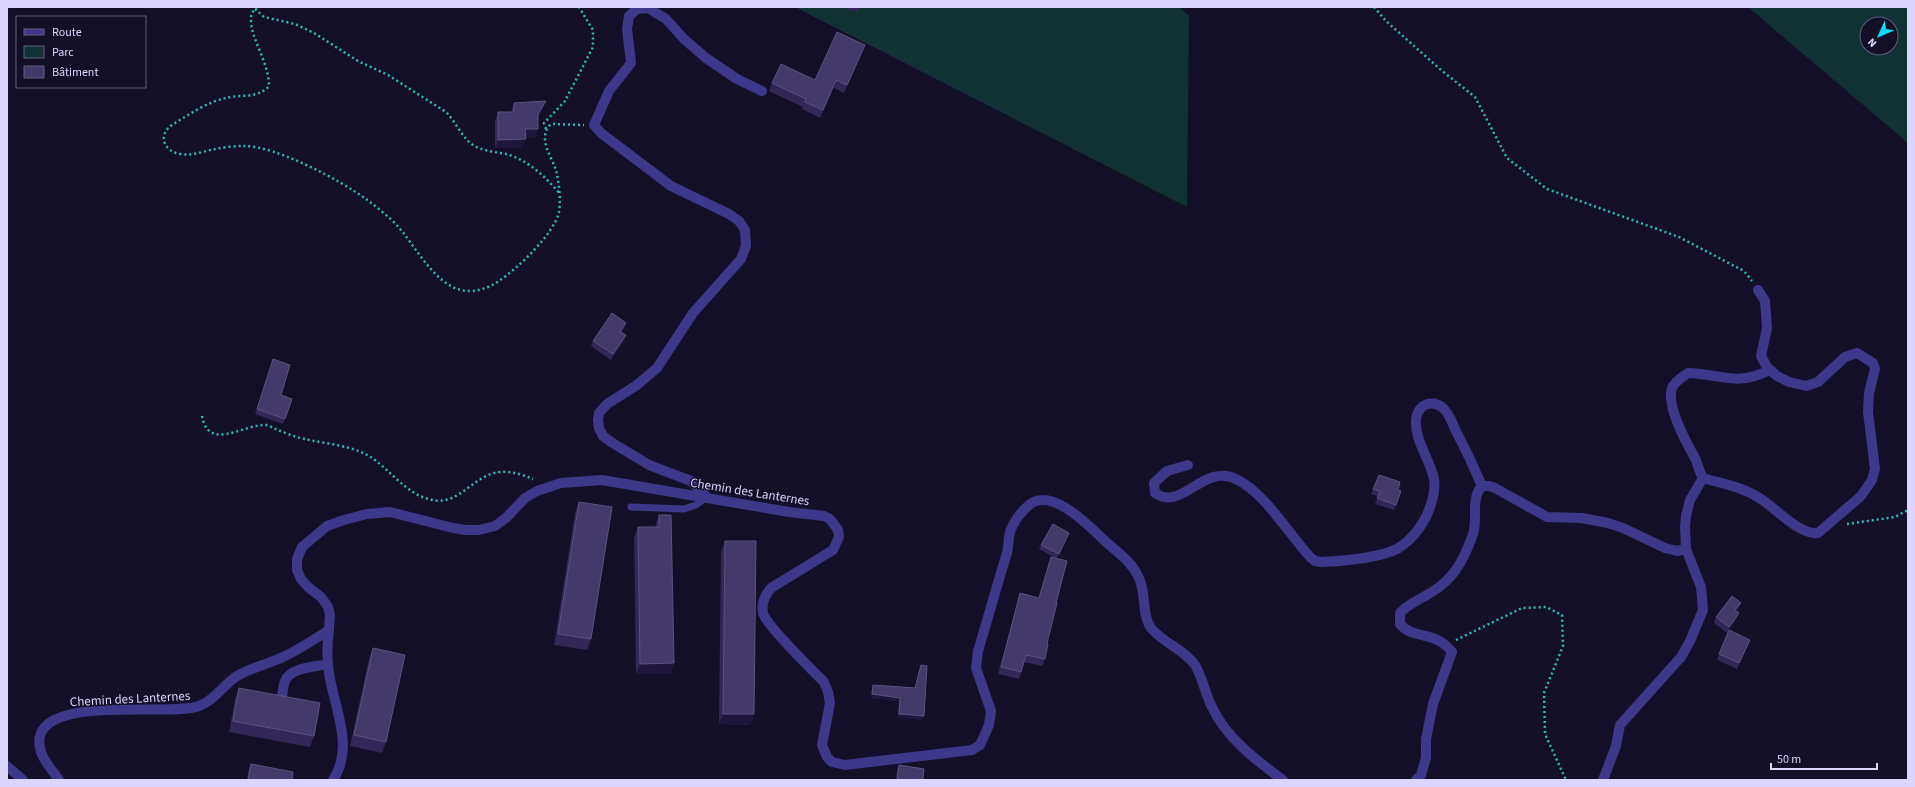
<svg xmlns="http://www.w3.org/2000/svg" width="1915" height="787" viewBox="0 0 1915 787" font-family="'Source Sans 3',sans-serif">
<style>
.green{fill:#113232;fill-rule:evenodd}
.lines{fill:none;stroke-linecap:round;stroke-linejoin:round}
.path{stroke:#2bbeb9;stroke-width:2.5;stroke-dasharray:2 3;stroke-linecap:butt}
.service{stroke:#3d3889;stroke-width:7}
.minor{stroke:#3d3889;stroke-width:10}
.wall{fill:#322757}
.shaded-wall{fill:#1e163c}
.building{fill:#443a69;stroke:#5c5280}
.labels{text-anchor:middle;stroke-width:3;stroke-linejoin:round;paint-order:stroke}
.street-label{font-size:13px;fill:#dcd6ff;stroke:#140f28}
</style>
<rect width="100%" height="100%" fill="#140f28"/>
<g class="green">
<polygon points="795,7 1179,7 1189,16 1187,207"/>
<path d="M1748,7H1908V143ZM1867,24H1891V48H1867Z"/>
</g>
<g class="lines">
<g class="path">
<path d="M257,7C254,10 251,13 251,18C250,38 269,62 269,86C258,99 240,94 226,98C207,102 188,115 172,125C157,135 164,152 181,154C193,156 204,151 215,149C224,147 235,146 244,146C276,146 340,180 366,199C378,208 391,218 401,230C426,261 450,313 499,281C518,268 554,234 559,212C561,198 559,183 556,170C551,155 537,138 551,124L584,125"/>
<polyline points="1374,7 1386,21 1441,70 1475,97 1507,158 1547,189 1679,237 1744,271 1752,281"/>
<path d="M255,9L264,17L295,24L314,33L358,61L388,75L446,112C456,122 462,138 473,145C482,151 496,152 506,154C528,160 546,177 560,194"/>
<polyline points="546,129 544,123 565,101 593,47 593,30 579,7"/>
<path d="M202,416C208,450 240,427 262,425C266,424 270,426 273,428C283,432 294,437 305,439C326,444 350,445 369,456C390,469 407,496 433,500C459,506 475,473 501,472C512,471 523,475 533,479"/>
<polyline points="1847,524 1895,517 1908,510"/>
<polyline points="1456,640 1522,608 1546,607 1562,615 1563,646 1544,693 1545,734 1566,780"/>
</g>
<polyline class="service" points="631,507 684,509 696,505 707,497"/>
<g class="minor">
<path d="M1758,290L1765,301L1767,328L1761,356L1767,367L1777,376L1789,382L1806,386L1818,382L1845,357L1857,353L1873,363L1875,369L1869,393L1868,412L1875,469L1872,480L1861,496L1818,533C1801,536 1775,508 1761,499C1743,487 1723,484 1703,478C1699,472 1698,464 1695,458C1686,442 1666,406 1672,388C1675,381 1683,377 1688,373C1723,374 1735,387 1770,370"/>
<path d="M1188,465L1167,471L1154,483L1155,493C1182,512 1203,463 1236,479C1264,492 1289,534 1310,557L1315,561L1321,562C1342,561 1387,558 1403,545C1413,538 1420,528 1426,517C1431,506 1436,492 1434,479C1430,459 1414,440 1416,419C1417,414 1419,409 1423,406C1430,402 1437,403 1443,408C1449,413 1452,422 1455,429C1465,448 1474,467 1482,486"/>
<polyline points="707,497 691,481 649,465 611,442 603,436 599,428 598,420 599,413 607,404 637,385 657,368 693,313 741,259 746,246 745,230 739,221 729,214 671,186 601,133 594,125 609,91 631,63 627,29 629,16 637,9 648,8 666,19 684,39 706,58 737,79 762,91"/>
<path d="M329,630C326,650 327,668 332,688C339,719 352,751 333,780"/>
<path d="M282,696C283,692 283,685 285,681C291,667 315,667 328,664"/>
<polyline points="7,766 23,780"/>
<path d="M59,780C54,772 44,762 41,752C22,690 169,718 199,706C215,700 223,685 237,676C252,667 269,664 285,656C300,649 315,639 329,630L330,615L328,607L321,597L308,587L301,579L297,570V559L302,547L327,526L344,520L367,514L390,512L453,528L466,530H479L495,526L506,518L525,498L537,491L561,483L602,480L789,512L824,516L830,519L838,530L839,537L833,550L771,588C765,595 761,603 763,613C766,625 812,670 824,682L828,692L830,703L822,745L827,757L832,762L845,765L972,750L980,745L989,725L991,711L976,668L978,651C988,618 997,585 1007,553C1009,545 1008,536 1011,529C1015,520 1022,511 1029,505C1052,486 1090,527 1105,541C1117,552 1131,561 1138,576C1147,592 1141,614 1151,628C1163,643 1184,649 1195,665C1203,678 1205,694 1212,707C1227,739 1256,760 1283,780"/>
<path d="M1416,780L1421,775L1426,758V739L1433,704L1452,652C1435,630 1413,640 1400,624V613C1407,605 1415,602 1425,596C1446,585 1459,570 1468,547C1470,542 1473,536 1474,530C1477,516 1471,498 1482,486H1489L1495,488L1547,517L1582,518L1608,523L1623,528L1665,548L1677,551L1686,549"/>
<polyline points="1603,780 1616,746 1620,725 1681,657 1690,641 1703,610 1701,587 1686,549 1685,527 1686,516 1690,500 1703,478"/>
</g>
</g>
<g class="wall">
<polygon points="840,7 859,7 857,12"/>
<polygon points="862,53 844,93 834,88 820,118 802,109 803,107 769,91 772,83 815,80"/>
<polygon points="514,103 543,109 538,117 535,138 525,138 522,148 495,148 495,121 498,112 511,112"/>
<polygon points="626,323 624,328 622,332 626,335 624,341 611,360 591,346 593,341"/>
<polygon points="271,365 281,395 292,399 283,424 255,414"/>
<polygon points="1379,475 1398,490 1401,491 1394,510 1375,504 1378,496 1371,494"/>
<polygon points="579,502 591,639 587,650 554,645 575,513"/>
<polygon points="659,515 674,663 670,674 636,674 634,538 638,527 655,527"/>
<polygon points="1069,533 1057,558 1056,603 1047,643 1045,659 1042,666 1024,662 1019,679 998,674 1018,601 1020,593 1039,598 1051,557 1055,558 1039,549 1041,545"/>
<polygon points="725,541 754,714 750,725 719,724 721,552"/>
<polygon points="1739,608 1737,611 1737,619 1727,633 1714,623 1716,617"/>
<polygon points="1748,645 1737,669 1717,660 1719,654"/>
<polygon points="373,648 386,742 382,753 350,746 369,659"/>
<polygon points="921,665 924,716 922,720 898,717 899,701 871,698 872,688 873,685 915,688"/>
<polygon points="239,688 314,736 310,747 229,732 235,699"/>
<polygon points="251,764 292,780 247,780 248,772"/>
<polygon points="899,765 923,780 896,780 897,771"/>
</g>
<g class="shaded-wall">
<polygon points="865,45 862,53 844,93 847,85"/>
<polygon points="836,80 834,88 820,118 823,110"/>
<polygon points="546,101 543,109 535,122 538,114"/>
<polygon points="525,129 538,129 535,138 522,138"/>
<polygon points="526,139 522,148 495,148 498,140"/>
<polygon points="626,323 624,328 618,337 620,332"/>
<polygon points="626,335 624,341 611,360 613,354"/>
<polygon points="1069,533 1067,538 1057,559 1059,554"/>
<polygon points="1741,603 1739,608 1733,616 1735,610"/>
<polygon points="1739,613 1737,619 1727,633 1729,627"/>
<polygon points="674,663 670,674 636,674 640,664"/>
<polygon points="872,694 900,698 899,701 871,698"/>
<polygon points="723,714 754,714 750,725 719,724"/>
<polygon points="899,714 924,716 922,720 898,717"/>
</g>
<g class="building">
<polygon points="837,32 865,45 847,85 836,80 823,110 805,102 806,99 772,83 781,64 815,80"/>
<polygon points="546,101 538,114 538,129 525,129 526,139 498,140 498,112 514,112 514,103"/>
<polygon points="612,313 626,323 620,332 626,335 613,354 593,341"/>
<polygon points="273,359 290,365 281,395 292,399 285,419 257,409"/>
<polygon points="1379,475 1400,482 1398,490 1401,491 1396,505 1377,498 1380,491 1373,489"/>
<polygon points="579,502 612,507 591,639 558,634"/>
<polygon points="659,515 671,515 674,663 640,664 638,527 659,527"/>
<polygon points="1053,524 1069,533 1059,554 1041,545"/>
<polygon points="725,541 756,541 754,714 723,714"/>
<polygon points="1051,557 1067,561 1056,603 1057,603 1047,643 1048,644 1045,659 1026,655 1021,672 1001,667 1020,593 1039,598"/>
<polygon points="1732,596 1741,603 1735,610 1739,613 1729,627 1716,617"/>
<polygon points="1729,630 1750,640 1739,663 1719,654"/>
<polygon points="373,648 405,655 386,742 354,735"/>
<polygon points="921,665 927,666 924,716 899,714 900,698 872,694 873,685 915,688"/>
<polygon points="239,688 320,703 314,736 233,721"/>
<polygon points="251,764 293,772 292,780 248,780"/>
<polygon points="899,765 924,769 923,780 897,780"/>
</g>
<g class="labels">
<g class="street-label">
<text transform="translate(750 491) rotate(9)" y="5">Chemin des Lanternes</text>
<text transform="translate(130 698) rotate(-3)" y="5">Chemin des Lanternes</text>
</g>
</g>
<rect width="1915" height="787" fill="none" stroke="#dcd6ff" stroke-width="16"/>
<rect x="16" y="16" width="130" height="72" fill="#140f28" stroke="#645f7e"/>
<rect x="24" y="29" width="20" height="6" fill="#3d3889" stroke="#645f7e"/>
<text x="52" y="36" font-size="12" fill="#dcd6ff">Route</text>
<rect x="24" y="46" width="20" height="12" fill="#113232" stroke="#645f7e"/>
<text x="52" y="56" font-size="12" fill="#dcd6ff">Parc</text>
<rect x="24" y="66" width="20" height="12" fill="#443a69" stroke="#645f7e"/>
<text x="52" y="76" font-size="12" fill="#dcd6ff">Bâtiment</text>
<g transform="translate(1879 36) rotate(225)"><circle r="19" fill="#140f28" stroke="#645f7e"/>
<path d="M0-3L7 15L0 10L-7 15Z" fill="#02dfff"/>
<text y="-6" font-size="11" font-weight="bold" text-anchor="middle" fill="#dcd6ff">N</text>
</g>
<path d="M1771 763v6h106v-6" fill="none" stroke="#dcd6ff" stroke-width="2"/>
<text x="1777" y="763" font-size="12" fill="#dcd6ff" stroke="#140f28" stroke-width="3" paint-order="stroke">50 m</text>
</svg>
